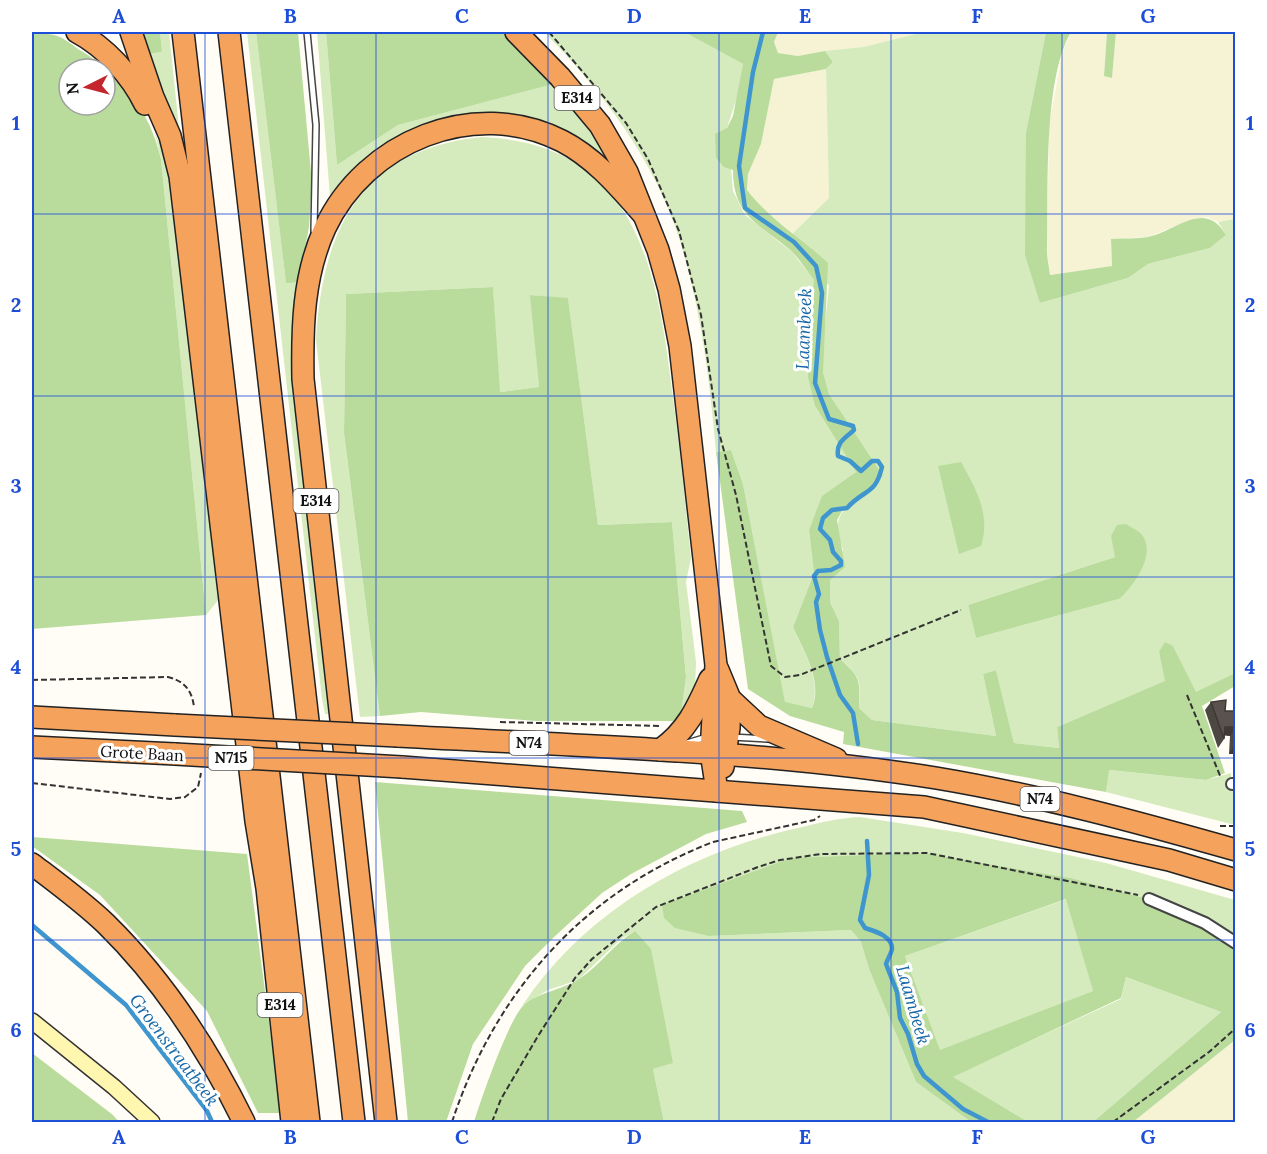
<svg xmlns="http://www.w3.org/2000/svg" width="1267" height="1154" viewBox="0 0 1267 1154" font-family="Lora,serif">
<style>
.farmland{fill:#f6f3d4}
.green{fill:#d5ebbd;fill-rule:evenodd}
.forest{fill:#b9dc9c;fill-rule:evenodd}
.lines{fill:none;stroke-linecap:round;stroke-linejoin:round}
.stream{stroke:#3f96cf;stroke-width:4.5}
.lane-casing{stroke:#444;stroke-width:8}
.street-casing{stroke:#444;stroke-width:14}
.secondary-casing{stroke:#333;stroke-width:18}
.highway-casing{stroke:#222;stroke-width:24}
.path{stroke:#333;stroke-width:2;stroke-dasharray:6 3;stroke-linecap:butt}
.lane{stroke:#fff;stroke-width:5}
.street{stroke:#fff;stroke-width:10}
.secondary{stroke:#fff6b0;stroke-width:15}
.highway{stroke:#f5a25d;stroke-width:21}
.highway-bridge-casing{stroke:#222;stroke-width:24;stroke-linecap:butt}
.highway-bridge{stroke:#f5a25d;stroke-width:21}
.wall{fill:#4d4742}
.shaded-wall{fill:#3f3936}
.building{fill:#5a524d;stroke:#3f3936;stroke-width:1.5}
.grid{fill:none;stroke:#1d4ed8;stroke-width:1.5;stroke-opacity:0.55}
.labels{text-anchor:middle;stroke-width:6;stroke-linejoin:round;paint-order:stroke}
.shield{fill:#fff;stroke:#585858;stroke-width:1.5}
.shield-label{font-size:15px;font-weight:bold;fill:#111}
.street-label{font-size:16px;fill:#111;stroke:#fff}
.water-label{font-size:18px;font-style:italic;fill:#1768a6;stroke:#fff}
.neatline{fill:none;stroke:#1d4ed8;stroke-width:2}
.grid-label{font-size:20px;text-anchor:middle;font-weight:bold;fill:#1d4ed8}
</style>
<rect width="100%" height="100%" fill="#fffdf5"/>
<g class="farmland">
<polygon points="778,32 924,32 863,47 798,56 778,53 774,42"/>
<polygon points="1071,32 1107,32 1104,75 1112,78 1116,32 1235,32 1235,219 1218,222 1207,217 1193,219 1148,237 1111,239 1112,266 1050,275 1047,255 1049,126 1062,54"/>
<polygon points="826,69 829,198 793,233 763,211 747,190 748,174 761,144 774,79"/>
<polygon points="1235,1040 1235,1122 1133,1122"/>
</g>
<g class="green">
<polygon points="160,32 169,32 180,138 159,91 148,54 162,52"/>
<polygon points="247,32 256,32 286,282 299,282 334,714 325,714 322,699"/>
<polygon points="317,32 326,32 337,165 398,125 557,83 611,153 620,173 582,141 453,119 330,197"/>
<path d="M544,32H684L743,64L740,88L727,128L733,191L745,215L792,252L814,280L815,406L856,472L823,496L809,530L814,573L793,627C804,653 822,679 812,708L785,703L743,484L731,450L716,452C710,382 701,309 680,241C655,161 602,90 544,32Z"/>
<path d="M924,32H1046L1026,132L1040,303L1128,278L1148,264L1210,248L1226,235L1218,222L1235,219V673L1196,693L1173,646L1159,652L1166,681L1057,727L1059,748L1014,743L996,670L983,674L996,736L872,720L859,708C861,682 861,676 840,659L839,621L830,602V580L843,550C831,515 841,511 867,490L849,426L829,394L823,372V341L829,286L793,233L829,198L826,69L833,62L825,51L863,47ZM1115,557L1119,599L976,638L968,605Z"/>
<polygon points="155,133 165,157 173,191 204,443 219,599 206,615 161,159"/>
<path d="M482,137C635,144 657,266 672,391C680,446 685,502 691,558L686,582L696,662L695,688L680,721L686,676L672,522L598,525L568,299L531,295L539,387L499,392L493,287L346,294L344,433L380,716L360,717L316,340C322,229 362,149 482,137Z"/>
<polygon points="1108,770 1206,780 1231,773 1231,790 1235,791 1235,825 1106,792"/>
<path d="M860,817L963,833L1106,863L1235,900V943L1170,905L1071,878L923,853L709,936L851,930L861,942L869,969L916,1082L971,1122H664L653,1069L672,1063L635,931L621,939L578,980L548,990L522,1006C585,911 689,852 798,828C819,823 838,818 860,817Z"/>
<polygon points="1067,899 1093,991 940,1051 905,956"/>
<polygon points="1126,977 1221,1012 1093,1122 1028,1122 952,1077 1121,999"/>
</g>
<g class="forest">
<polygon points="142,32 160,32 162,52 148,54"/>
<polygon points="256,32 298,32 312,183 309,227 299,282 286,283"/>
<polygon points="326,32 509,32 557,83 398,125 337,165"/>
<path d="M684,32H778L774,42L778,53L798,56L825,51L833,62L826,69L774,79L761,144L748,174L747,190C769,219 801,238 828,263L823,372L829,394L883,476L842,511L837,520L845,567L830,580V602L839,621L840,659C861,677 860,681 859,708L872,720L996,736L983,674L996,670L1014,743L1059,748L1057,727L1165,681L1159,652L1165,642L1173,646L1196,692L1235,673V686L1202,706L1225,773L1206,780L1109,770L1106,792L843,744L844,732L790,716L748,689L716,452L731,450L743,484L785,702L812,708C823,681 804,652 793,627L814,573L809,530L822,496L856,472L815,406L808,377L814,280C806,270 799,258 790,250C758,223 733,216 733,170L724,167L716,158L715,134L727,128L733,116L743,64Z"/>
<path d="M1071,32C1042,82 1049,196 1047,255L1050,275L1112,266L1111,239C1123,238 1137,239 1148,237C1178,230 1205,199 1226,235L1210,248L1148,264L1128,278L1040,303L1025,255L1026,132L1046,32Z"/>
<polygon points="1107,32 1116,32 1112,78 1104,76"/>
<path d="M32,33C39,34 47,33 54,35C63,37 71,44 78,49C121,74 150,111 161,159L206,615L32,629ZM69,69H105V105H69Z"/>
<polygon points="493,287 500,392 539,387 530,295 568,298 598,525 672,522 686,677 680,721 536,721 421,712 380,716 344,433 346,294"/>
<path d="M961,462C976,489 991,515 981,546L959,554L938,466Z"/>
<path d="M1126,524C1131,527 1139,531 1142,535C1157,554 1133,587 1119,599L976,638L968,605L1115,557L1111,536L1117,525Z"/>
<polygon points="375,782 742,811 747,822 706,834 631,874 602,893 553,938 525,966 473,1044 446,1122 408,1122"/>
<polygon points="32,837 247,854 281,1113 258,1113 207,1011 100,895 32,846"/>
<path d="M924,853L1071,878L1170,905L1235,943V1040L1133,1122H1093L1221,1012L1126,977L1121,998L953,1077L1028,1122H971L916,1082L869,969L861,942L851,930L709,936L675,928L664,918L662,905L791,858ZM1066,899L1093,991L940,1050L905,956Z"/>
<path d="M635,931L651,949L673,1063L653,1069L664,1122H474C480,1102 510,1015 525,1004C542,991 565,989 579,979C600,966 613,944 635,931Z"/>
<polygon points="32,1053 113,1115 119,1122 32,1122"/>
</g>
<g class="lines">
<g class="stream">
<path d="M763,32L753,72L739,166L745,208L794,242L816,266L822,293L815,383L829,419L853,426L854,430C845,438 836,442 838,456L850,461L861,471L872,461H878L882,467C875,496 865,488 847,508L832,510L823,518L820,529L830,540L833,552L841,561V565L831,570L818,571L814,576L819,594L816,602L820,630L827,657L840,695L853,713L858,744"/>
<path d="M867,841L869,875L860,920L865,928C874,931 893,936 892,949C891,954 887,960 886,964L897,992L900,1018L908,1034L917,1064L924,1076L963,1109L988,1122"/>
<polyline points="32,925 126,1005 207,1111 212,1122"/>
</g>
<g class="lane-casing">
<g id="lane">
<polyline points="307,32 316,125 314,231"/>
<polyline points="731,737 767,739"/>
<polyline points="687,743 707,737"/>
</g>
</g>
<g class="street-casing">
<g id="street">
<polyline points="1232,784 1236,784"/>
<polyline points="1149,899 1205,923 1236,943"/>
</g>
</g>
<g class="secondary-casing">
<polyline id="secondary" points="32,1021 114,1087 152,1122"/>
</g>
<g class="highway-casing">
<g id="highway">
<path d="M77,32C105,47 131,75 145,104"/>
<polyline points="131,32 153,97 170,136 180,176 256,821 267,888 292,1122"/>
<polyline points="183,32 309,1122"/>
<polyline points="229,32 354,1122"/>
<polyline points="516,32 560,77 600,125 627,172 658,250 669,289 680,346 716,665 711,752 717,791"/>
<polyline points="718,670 730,699 759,726 836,759"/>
<polyline points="32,717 175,725"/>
<path d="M398,736C578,746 758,750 936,778C1038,795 1137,822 1236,850"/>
<polyline points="32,747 175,754"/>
<path d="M660,750C687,731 697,708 710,679"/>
<polyline points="402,767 924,807 1169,860 1236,880"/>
<polyline points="723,767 729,728 730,699"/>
<path d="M32,864C57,883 83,902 106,924C163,980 209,1051 244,1122"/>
<path d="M386,1122L303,379C302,328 303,276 325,228C365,142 474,96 562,141C595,158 619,187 643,214"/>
</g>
</g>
<g class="path">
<polyline points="549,32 626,123 648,159 679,231 701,315 718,429 736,495 771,666 785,677 800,675 961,610"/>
<path d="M32,680L168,677C184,681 192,690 194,707"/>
<polyline points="1187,695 1221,778"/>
<polyline points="500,722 662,726"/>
<polyline points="32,783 170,799 185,797 198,787 201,773"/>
<polyline points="1220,826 1236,826"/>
<path d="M452,1122C495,992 583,892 713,842L814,820L820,816"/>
<polyline points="492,1122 501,1099 538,1036 575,978 592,959 656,907 758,867 780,860 821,854 927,853 1138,895"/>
<polyline points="1113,1122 1209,1052 1236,1028"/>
</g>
<use href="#lane" class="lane"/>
<use href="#street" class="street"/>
<use href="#secondary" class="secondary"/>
<use href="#highway" class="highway"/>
<g class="highway-bridge-casing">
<g id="highway-bridge">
<polyline points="175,725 398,736"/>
<polyline points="175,754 402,767"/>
</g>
</g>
<use href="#highway-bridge" class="highway-bridge"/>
</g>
<polygon class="wall" points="1211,702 1225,711 1236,711 1236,754 1229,754 1230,736 1224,735 1224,739 1218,748 1205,710"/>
<g class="shaded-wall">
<polygon points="1225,727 1236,727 1230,736 1222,735"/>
<polygon points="1235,745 1236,754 1229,754"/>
</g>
<polygon class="building" points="1226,700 1225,711 1236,711 1236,727 1225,727 1224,739 1211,702"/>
<path class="grid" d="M205,32V1122M376,32V1122M548,32V1122M719,32V1122M891,32V1122M1062,32V1122M32,214H1236M32,396H1236M32,577H1236M32,758H1236M32,940H1236"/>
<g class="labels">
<g class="shield">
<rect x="554.5" y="86" width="45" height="24" rx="4.5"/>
<rect x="293.5" y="489" width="45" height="24" rx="4.5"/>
<rect x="509.5" y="731" width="39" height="24" rx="4.5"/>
<rect x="208.5" y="746" width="45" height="24" rx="4.5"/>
<rect x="1020.5" y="787" width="39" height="24" rx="4.5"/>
<rect x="257.5" y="993" width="45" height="24" rx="4.5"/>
</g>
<g class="shield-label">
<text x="577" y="103">E314</text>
<text x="316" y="506">E314</text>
<text x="529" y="748">N74</text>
<text x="231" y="763">N715</text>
<text x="1040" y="804">N74</text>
<text x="280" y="1010">E314</text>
</g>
<g class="street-label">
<text transform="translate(142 753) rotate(3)" y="6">Grote Baan</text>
</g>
<g class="water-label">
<text transform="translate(804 329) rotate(-88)" y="6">Laambeek</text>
<text transform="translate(913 1005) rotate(74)" y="6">Laambeek</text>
<text transform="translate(174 1050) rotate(53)" y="6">Groenstraatbeek</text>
</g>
</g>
<rect width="1267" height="1154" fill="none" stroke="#ffffff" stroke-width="66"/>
<g transform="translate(87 87) rotate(264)"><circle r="28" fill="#ffffff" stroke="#a0a0a0" stroke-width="1.5"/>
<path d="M0-4.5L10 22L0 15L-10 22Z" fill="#c4262e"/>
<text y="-9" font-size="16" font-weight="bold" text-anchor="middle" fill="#111111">N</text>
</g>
<rect x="33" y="33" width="1201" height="1088" class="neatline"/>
<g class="grid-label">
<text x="119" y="23">A</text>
<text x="290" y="23">B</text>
<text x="462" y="23">C</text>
<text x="634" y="23">D</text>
<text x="805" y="23">E</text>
<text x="977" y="23">F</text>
<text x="1148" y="23">G</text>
<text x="16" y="130">1</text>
<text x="1250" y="130">1</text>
<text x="16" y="312">2</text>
<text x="1250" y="312">2</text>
<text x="16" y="493">3</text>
<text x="1250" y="493">3</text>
<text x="16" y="674">4</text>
<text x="1250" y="674">4</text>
<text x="16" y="856">5</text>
<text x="1250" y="856">5</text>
<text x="16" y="1037">6</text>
<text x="1250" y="1037">6</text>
<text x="119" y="1144">A</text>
<text x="290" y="1144">B</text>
<text x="462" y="1144">C</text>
<text x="634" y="1144">D</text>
<text x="805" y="1144">E</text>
<text x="977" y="1144">F</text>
<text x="1148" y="1144">G</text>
</g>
</svg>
